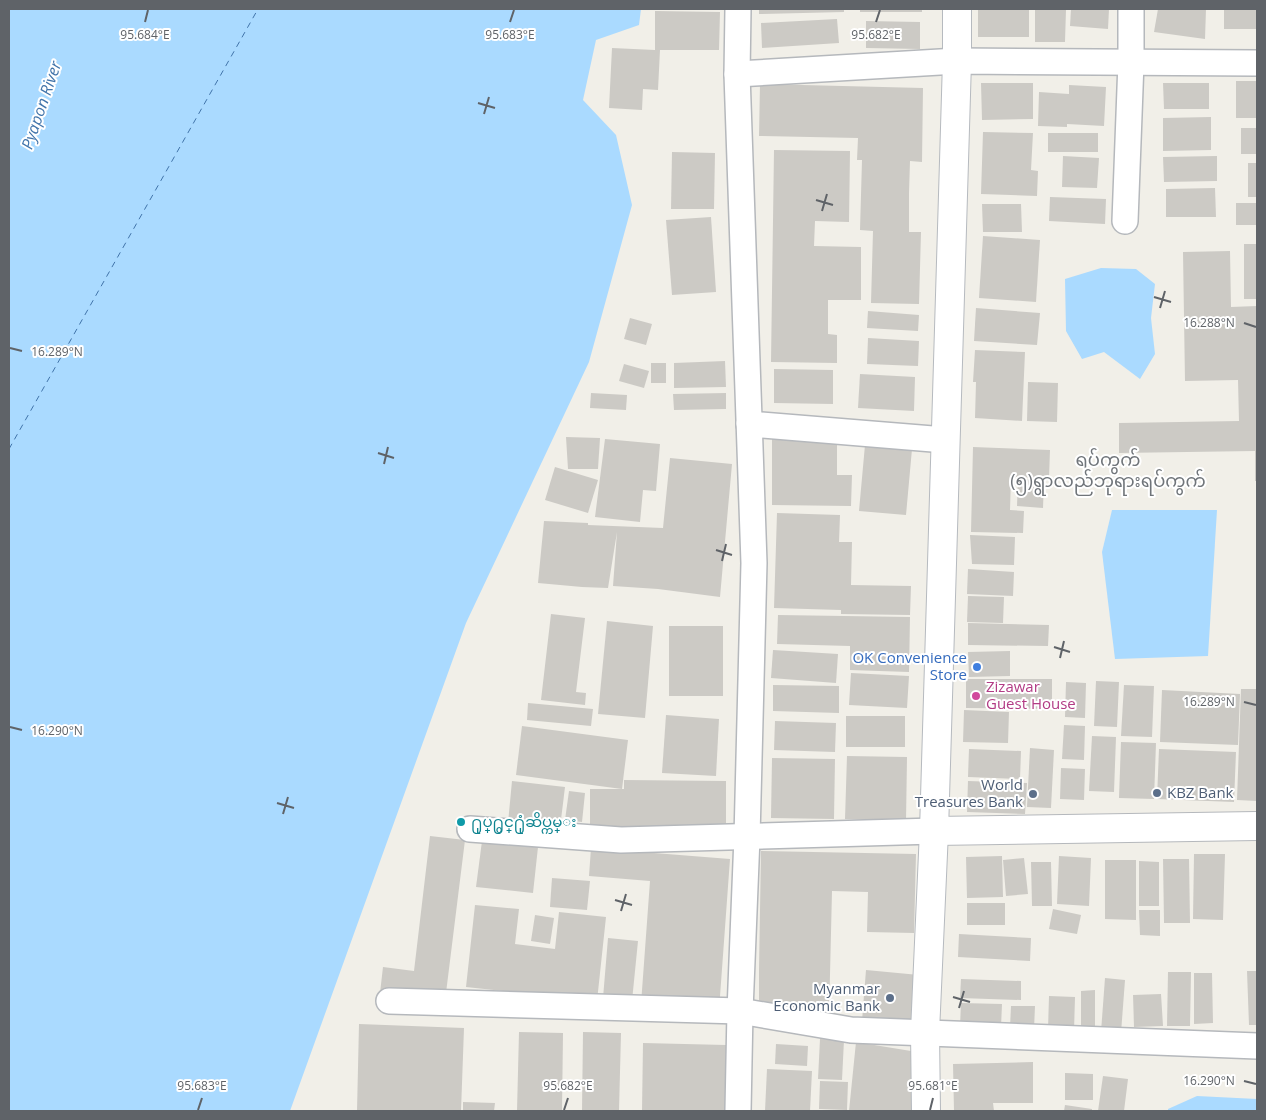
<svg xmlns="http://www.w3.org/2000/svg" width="1266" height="1120" viewBox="0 0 1266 1120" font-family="'Open Sans','Noto Sans Myanmar',sans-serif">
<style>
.water{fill:#aadaff}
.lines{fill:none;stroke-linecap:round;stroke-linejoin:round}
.ferry{stroke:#4174aa;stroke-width:1;stroke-dasharray:6 5;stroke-linecap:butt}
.building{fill:#cccac5}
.minor-casing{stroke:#b5b8bc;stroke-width:28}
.tertiary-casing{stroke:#b5b8bc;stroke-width:30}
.secondary-casing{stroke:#b6babf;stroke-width:30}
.minor{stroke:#fff;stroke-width:25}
.tertiary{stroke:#fff;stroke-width:28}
.secondary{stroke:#fff;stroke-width:28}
.ticks{fill:none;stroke:#5f6368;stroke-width:2}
.shop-dot{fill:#3f7fe0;stroke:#fff;stroke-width:2}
.hotel-dot{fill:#d1479c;stroke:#fff;stroke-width:2}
.service-dot{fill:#5c6f8a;stroke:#fff;stroke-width:2}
.culture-dot{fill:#0f9aa8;stroke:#fff;stroke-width:2}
.labels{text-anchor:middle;stroke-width:4;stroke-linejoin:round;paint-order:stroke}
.shop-label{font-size:15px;fill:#366cbe;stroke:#fff;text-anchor:end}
.hotel-label{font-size:15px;fill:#b23c85;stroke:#fff;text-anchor:start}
.service-label{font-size:15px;fill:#4e5e75;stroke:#fff;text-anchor:end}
.culture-label{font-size:15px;fill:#0d838f;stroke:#fff;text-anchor:start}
.water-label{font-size:16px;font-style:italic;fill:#4174aa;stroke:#fff}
.quarter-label{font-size:18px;fill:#70757a;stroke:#fff}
.ticks-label{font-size:12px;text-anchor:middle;fill:#5f6368;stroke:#fff;stroke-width:4;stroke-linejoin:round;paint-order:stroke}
</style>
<rect width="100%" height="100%" fill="#f1efe8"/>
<g class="water">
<polygon points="9,9 641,9 639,25 596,40 583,100 616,135 632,205 589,362 466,623 290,1111 9,1111"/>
<polygon points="1101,268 1136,269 1155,284 1151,318 1155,354 1140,379 1104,352 1082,359 1066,331 1065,279"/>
<polygon points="1112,510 1217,510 1208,656 1115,659 1102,552"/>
<polygon points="1197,1096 1257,1099 1257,1111 1168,1111 1168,1109"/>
</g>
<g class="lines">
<polyline class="ferry" points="9,449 258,9"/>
</g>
<g class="building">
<polygon points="759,9 844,9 844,12 759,14"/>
<rect x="860" y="9" width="62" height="3"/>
<rect x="978" y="9" width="51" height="28"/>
<polygon points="1035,9 1066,9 1065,42 1035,42"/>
<polygon points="1071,9 1109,9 1108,29 1070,26"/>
<polygon points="1158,9 1206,9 1205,39 1154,32"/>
<rect x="1224" y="9" width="33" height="20"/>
<polygon points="655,11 720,12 719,50 660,50 658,90 643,89 642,110 609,108 612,48 655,50"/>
<polygon points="837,19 839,43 762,48 761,23"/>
<polygon points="866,21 920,22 920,49 866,48"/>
<rect x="1236" y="81" width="21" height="37"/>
<polygon points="981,83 1033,83 1033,119 982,120"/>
<polygon points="1163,83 1209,83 1209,109 1164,109"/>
<polygon points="760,84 923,88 922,162 910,161 909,193 909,232 921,232 919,304 871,303 873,231 860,230 862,160 857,160 858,138 759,136"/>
<polygon points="1069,85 1106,87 1104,126 1067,124 1067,127 1038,126 1039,92 1069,94"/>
<polygon points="1211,117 1211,150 1163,151 1163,118"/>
<rect x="1241" y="128" width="16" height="26"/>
<polygon points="983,132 1033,133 1031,170 1038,171 1037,196 981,194"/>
<rect x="1048" y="133" width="50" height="19"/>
<polygon points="774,150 850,151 849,222 815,221 814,246 861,247 861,300 828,300 828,334 837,335 837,363 771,362"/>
<polygon points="672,152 715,153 714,209 671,209"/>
<polygon points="1063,156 1099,158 1097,188 1062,187"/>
<polygon points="1217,156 1217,181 1164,182 1163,157"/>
<rect x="1248" y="163" width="9" height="34"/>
<polygon points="1215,188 1216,217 1166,217 1166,189"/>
<polygon points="1050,197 1106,199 1105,224 1049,221"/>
<rect x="1236" y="203" width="21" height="22"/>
<polygon points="982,204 1021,204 1022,232 983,232"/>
<polygon points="711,217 716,292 672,295 666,220"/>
<polygon points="983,236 1040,240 1036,302 979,298"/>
<rect x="1244" y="244" width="13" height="55"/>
<polygon points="1230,251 1231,307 1257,306 1257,481 1255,481 1255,451 1119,453 1119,423 1239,421 1238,380 1185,381 1183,252"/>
<polygon points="976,308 1040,313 1037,345 974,341"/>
<polygon points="868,311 919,315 918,331 867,328"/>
<polygon points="630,318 652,324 646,345 624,339"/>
<polygon points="868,338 919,341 918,366 867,364"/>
<polygon points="975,350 1025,352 1022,421 975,418 976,382 973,382"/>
<polygon points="725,361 726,387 674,388 674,363"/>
<rect x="651" y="363" width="15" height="20"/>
<polygon points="624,364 649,371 644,388 619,381"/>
<polygon points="774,369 833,370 833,404 774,403"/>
<polygon points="860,374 915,377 914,411 858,408"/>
<polygon points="1028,382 1058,383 1057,422 1027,421"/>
<polygon points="591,393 627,395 626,410 590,408"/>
<polygon points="726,393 726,409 674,410 673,394"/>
<polygon points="772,436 837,437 837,475 852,475 851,506 772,505"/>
<polygon points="566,437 600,438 598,469 568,469"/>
<polygon points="605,439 660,444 656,491 643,490 640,522 595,517"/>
<polygon points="865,445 912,449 906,515 859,511"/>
<polygon points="973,447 1050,450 1049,478 1011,477 1010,510 1024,511 1023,533 971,532"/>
<polygon points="670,458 732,464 720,597 658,589 613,586 617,532 608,588 582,587 538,583 544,521 588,523 588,531 588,525 663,528"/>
<polygon points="555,467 598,480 588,513 545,500"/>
<polygon points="1018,479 1044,480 1043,508 1017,506"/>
<polygon points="777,513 840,515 839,542 852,542 851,585 911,586 910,615 841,614 841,610 774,608"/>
<polygon points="970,535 1015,537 1014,565 972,564"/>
<polygon points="968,569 1014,572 1013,596 967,594"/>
<polygon points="968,596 1004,597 1003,623 967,622"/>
<polygon points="551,614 585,618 576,692 586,693 585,705 541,700"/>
<polygon points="778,615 910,617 909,672 850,670 850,646 777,644"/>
<polygon points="607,621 653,626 645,718 598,714"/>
<polygon points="968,623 1049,625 1048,646 968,645"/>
<rect x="669" y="626" width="54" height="70"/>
<polygon points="773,650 838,654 836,683 771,678"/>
<polygon points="1010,651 1010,676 969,677 968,652"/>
<polygon points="851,673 909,676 907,708 849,705"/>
<polygon points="966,679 1052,679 1052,709 966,708"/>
<polygon points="1096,681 1119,682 1117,727 1094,726"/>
<polygon points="1066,682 1086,683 1085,718 1065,717"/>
<polygon points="773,685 839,686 839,713 773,711"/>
<polygon points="1124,685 1154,686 1152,737 1121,736"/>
<polygon points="1241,689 1257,689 1257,801 1237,800"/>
<polygon points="1162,690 1240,694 1238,745 1160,742"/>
<polygon points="528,703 593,709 591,726 527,720"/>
<polygon points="964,710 1009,712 1008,743 963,742"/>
<polygon points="666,715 719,719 716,776 662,773"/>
<rect x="846" y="716" width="59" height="31"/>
<polygon points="775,721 836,723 835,752 774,750"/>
<polygon points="1064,725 1085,726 1084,760 1062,759"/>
<polygon points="522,726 628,740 622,789 516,775"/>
<polygon points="1092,736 1116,737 1114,792 1089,791"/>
<polygon points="1121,742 1156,743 1154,799 1119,798"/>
<polygon points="1030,748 1054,750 1051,808 1027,807"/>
<polygon points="969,749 1021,751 1020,779 968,777"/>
<polygon points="1159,749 1236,752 1234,802 1157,799"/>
<polygon points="847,756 907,757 906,821 845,819"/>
<polygon points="772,758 835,759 834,819 771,818"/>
<polygon points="1061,768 1085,769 1084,800 1060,799"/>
<polygon points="624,780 726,781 726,829 590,828 590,789 624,789"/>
<polygon points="512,781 565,787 560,828 508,823"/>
<polygon points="968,781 1027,783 1025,814 967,812"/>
<polygon points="569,791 585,793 582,822 565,820"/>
<polygon points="430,836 465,840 445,1001 380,993 383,967 414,971"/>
<polygon points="482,841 538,847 533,893 476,887"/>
<polygon points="591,848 730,859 719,1010 641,1004 650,881 589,876"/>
<polygon points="761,851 916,854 914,933 867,932 868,892 832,891 829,1016 759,1012 759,970"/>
<polygon points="1194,854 1225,854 1223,920 1193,919"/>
<polygon points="1002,856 1003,897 967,898 966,857"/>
<polygon points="1059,856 1091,858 1089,906 1057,904"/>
<polygon points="1024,858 1028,894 1006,896 1003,860"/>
<polygon points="1163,859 1189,859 1190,923 1164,923"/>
<polygon points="1105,860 1136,860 1136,920 1105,919"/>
<polygon points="1139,861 1159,862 1159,906 1139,906"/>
<polygon points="1031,862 1051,862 1052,906 1032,906"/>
<polygon points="552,878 590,881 587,910 550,907"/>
<rect x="967" y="903" width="38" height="22"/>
<polygon points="475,905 519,909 515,944 555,949 559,912 606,917 597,1001 466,987"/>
<polygon points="1053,909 1081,915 1077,934 1049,929"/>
<polygon points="1139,910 1160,910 1160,936 1140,935"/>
<polygon points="535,915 554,918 550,944 531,941"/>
<polygon points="959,934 1031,938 1030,961 958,957"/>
<polygon points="608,938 638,941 632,1001 603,998"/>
<polygon points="866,970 919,975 914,1026 862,1021"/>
<polygon points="1247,971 1257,971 1257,1025 1249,1025"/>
<polygon points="1168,972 1191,972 1190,1026 1167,1026"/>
<polygon points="1194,973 1212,973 1213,1023 1194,1024"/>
<polygon points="1105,978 1125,980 1121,1033 1101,1032"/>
<polygon points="961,979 1021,981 1021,1000 960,998"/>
<polygon points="1095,990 1095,1029 1081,1030 1081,991"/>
<polygon points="1161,994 1163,1026 1134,1027 1133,995"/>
<polygon points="1049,996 1075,997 1074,1031 1048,1030"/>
<polygon points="961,1003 1002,1004 1001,1027 960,1026"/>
<polygon points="1011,1006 1035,1006 1034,1029 1010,1028"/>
<polygon points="359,1024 464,1028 461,1111 357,1111"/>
<polygon points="519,1032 563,1033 562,1111 517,1111"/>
<polygon points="583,1032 621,1033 619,1111 582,1111"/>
<polygon points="820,1039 844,1040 842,1080 818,1079"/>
<polygon points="856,1042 917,1052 912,1111 849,1111"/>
<polygon points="643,1043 726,1045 725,1111 642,1111"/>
<polygon points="776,1044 808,1046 807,1066 775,1064"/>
<polygon points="1033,1062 1033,1103 993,1103 994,1111 954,1111 953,1064"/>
<polygon points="767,1069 812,1071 810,1111 765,1111"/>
<polygon points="1065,1073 1093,1074 1093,1100 1065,1100"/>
<polygon points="1103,1076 1128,1079 1124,1111 1098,1111"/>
<polygon points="820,1081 848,1082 847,1110 819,1109"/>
<polygon points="463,1102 495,1103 494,1111 463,1111"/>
<polygon points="1065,1105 1092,1109 1092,1111 1064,1111"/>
</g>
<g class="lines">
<g class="minor-casing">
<g id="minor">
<polyline points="738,9 737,74 754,563 747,837 740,1011 738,1111"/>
<polyline points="737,74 957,61 1257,63"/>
<polyline points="1125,221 1131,62 1131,9"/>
<polyline points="749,424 945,440"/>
<polyline points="470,829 621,840 934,831"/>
<polyline points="389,1001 740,1011 851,1030 1257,1046"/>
</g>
</g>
<g class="tertiary-casing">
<polyline id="tertiary" points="934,831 1257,826"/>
</g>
<g class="secondary-casing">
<polyline id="secondary" points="926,1111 925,1032 934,831 957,61 957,9"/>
</g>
<use href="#minor" class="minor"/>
<use href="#tertiary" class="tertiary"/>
<use href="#secondary" class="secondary"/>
</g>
<path class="ticks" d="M145,22L148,10M510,22L514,10M876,22L880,10M478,103L495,108M484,114L489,97M816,200L833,205M822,211L827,194M1154,297L1171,302M1160,308L1165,291M1244,323L1256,327M10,348L22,351M378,453L394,458M384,464L388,447M716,550L732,555M722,561L726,544M1054,647L1070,652M1060,658L1064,641M1244,702L1256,705M10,727L22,730M277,803L294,808M283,814L288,797M615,900L632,905M621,911L626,894M953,997L970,1002M959,1008L964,991M1244,1081L1256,1084M198,1110L202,1098M564,1110L568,1098M930,1110L933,1098"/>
<circle class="shop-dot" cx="977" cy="667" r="5"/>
<circle class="hotel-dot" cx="976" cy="696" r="5"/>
<g class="service-dot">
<circle cx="1157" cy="793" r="5"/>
<circle cx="1033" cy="794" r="5"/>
<circle cx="890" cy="998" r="5"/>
</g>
<circle class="culture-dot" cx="461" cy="822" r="5"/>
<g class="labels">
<g class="shop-label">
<text x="967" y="663">OK Convenience<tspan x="967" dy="17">Store</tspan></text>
</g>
<g class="hotel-label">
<text x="986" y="692">Zizawar<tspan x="986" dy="17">Guest House</tspan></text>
</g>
<g class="service-label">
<text x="1023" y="790">World<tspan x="1023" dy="17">Treasures Bank</tspan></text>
<text x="1167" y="798" text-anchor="start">KBZ Bank</text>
<text x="880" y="994">Myanmar<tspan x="880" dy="17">Economic Bank</tspan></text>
</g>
<g class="culture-label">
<text x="471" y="827">႐ုပ္႐ွင္႐ုံဆိပ္ကမ္း</text>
</g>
<g class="water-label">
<text transform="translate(41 105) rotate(-71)" y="6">Pyapon River</text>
</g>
<g class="quarter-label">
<text x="1108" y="466">ရပ်ကွက်<tspan x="1108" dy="21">(၅)ရွာလည်ဘုရားရပ်ကွက်</tspan></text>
</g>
</g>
<g class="ticks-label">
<text x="145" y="39">95.684°E</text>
<text x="510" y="39">95.683°E</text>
<text x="876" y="39">95.682°E</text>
<text x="1209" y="327">16.288°N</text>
<text x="57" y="356">16.289°N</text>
<text x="1209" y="706">16.289°N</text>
<text x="57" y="735">16.290°N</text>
<text x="1209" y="1085">16.290°N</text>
<text x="202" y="1090">95.683°E</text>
<text x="568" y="1090">95.682°E</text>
<text x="933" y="1090">95.681°E</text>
</g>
<rect width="1266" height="1120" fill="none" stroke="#5f6368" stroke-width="20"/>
</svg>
